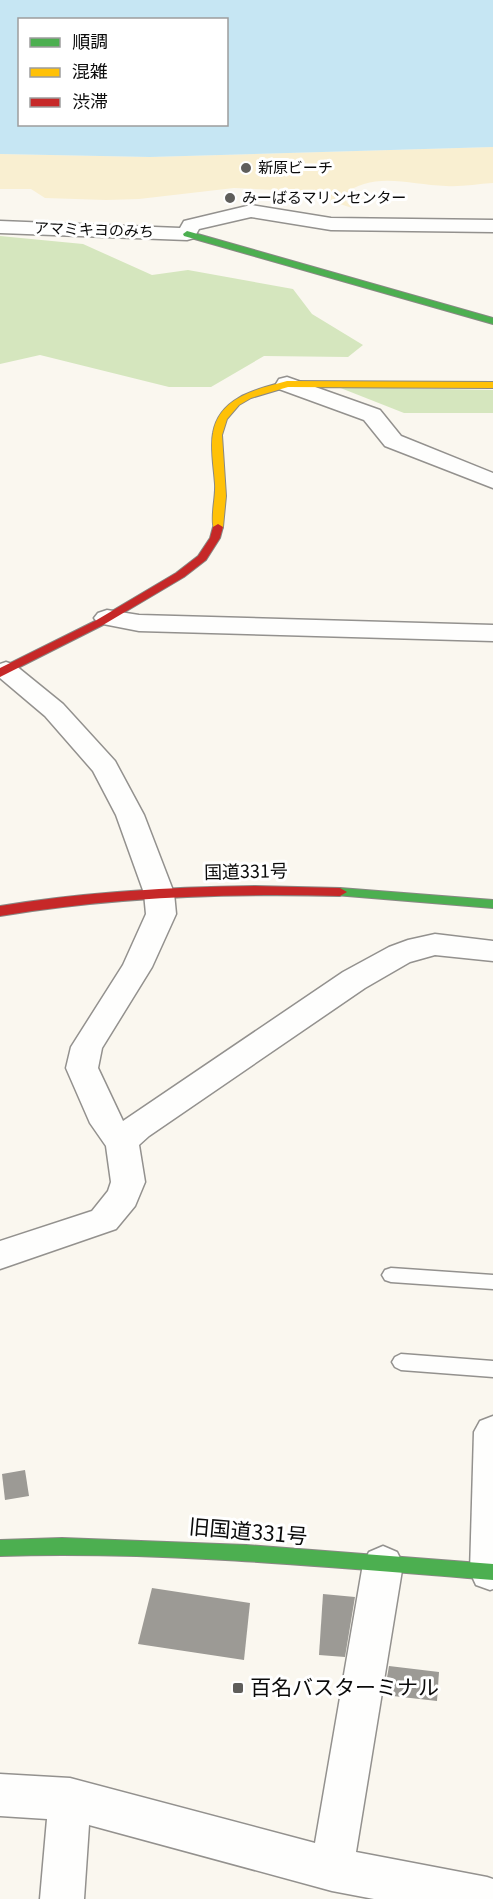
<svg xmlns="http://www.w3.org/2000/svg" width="493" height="1899" viewBox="0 0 493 1899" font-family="Georgia,'Noto Sans JP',serif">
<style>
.forest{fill:#d5e6be}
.sand{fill:#f9efd1}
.water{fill:#c6e6f3;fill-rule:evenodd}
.building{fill:#9c9a95}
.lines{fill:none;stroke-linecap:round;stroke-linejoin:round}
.lane-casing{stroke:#93918e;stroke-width:3}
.street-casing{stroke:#93918e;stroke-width:3}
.fast-casing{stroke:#898884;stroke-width:2}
.slow-casing{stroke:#898884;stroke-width:2}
.jam-casing{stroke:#898884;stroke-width:2}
.lane{fill:#fefefd;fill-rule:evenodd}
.street{fill:#fefefd;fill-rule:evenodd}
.fast{fill:#4caf50;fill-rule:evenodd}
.slow{fill:#ffc107;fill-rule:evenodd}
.jam{fill:#c62828;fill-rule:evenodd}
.poi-dot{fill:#5f5e5b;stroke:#fff;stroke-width:2}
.labels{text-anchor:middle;stroke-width:6;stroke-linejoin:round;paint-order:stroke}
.far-poi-label{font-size:15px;fill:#0b0b0b;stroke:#fff;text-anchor:start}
.far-street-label{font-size:15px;fill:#0b0b0b;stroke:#fff}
.street-label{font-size:18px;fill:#0b0b0b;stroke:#fff}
.near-street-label{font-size:21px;fill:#0b0b0b;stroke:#fff}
.near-poi-label{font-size:21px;fill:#0b0b0b;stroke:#fff;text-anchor:start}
</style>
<rect width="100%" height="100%" fill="#faf7ef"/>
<g class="forest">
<polygon points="0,236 83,244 152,275 188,270 293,289 312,314 363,345 348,357 264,356 211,387 169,387 40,355 0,364"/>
<polygon points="338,387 493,390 493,413 404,413"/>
</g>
<path class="sand" d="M493,147V183C477,184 461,187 446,186C409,185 373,170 342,196L352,208L301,191L234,188L139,199L106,200L45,198L31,189H0V154L150,157Z"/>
<path class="water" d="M0,0H493V147L150,157L0,154ZM20,20H226V124H20Z"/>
<g class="building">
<polygon points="25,1470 29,1496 5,1500 2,1474"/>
<polygon points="152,1588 250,1603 244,1660 138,1644"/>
<polygon points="323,1594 355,1597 345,1657 319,1655"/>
<polygon points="389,1666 439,1672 437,1701 384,1695"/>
</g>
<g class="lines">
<g class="lane-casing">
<g id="lane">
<polygon points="391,1268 493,1275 493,1289 391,1282 385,1280 382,1275 385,1270"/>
<polygon points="401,1354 493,1361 493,1377 401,1370 395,1367 392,1362 395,1357"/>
</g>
</g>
<g class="street-casing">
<g id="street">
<polygon points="251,205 331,218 493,220 493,232 331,230 251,217 199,229 194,238 187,240 0,233 0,221 180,228 184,221"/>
<polygon points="287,377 380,410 401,436 493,473 493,488 385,446 364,420 279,389 276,384 279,379"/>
<polygon points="107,610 139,615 493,625 493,641 139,631 98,623 94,618 98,613"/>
<polygon points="6,662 15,665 63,704 115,761 144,815 174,893 176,914 152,967 102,1048 98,1068 123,1121 343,972 389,947 408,940 435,934 493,941 493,961 435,955 410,962 365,988 149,1136 139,1145 145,1182 135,1206 116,1229 0,1269 0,1241 92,1211 108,1191 111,1182 106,1146 90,1123 66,1068 71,1047 123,965 146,914 144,893 116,815 93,771 45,716 0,678 0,664"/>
<polygon points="493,1416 493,1589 490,1590 476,1585 470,1572 474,1432 480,1421"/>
<polygon points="383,1546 397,1552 403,1564 356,1852 487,1877 493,1879 493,1899 374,1899 332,1891 89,1825 84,1899 40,1899 47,1819 0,1816 0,1774 70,1778 315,1843 363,1564 369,1552"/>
</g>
</g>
<g class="fast-casing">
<g id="fast">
<polygon points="187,231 493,318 493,324 184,236 183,234"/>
<polygon points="340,888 493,900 493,908 335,895 333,892 335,889"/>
<path d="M62,1538L246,1545L493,1564V1580C329,1567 165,1551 0,1556V1540Z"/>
</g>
</g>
<g class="slow-casing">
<path id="slow" d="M287,381L493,382V388L288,387L251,398L239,405L227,419L222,435L226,496L223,527L222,529H214C210,517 216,498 215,484C214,468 210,448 213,433C219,397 257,389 287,381Z"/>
</g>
<g class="jam-casing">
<g id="jam">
<polygon points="218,524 223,527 220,538 206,560 184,577 103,625 0,677 0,668 95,621 176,573 198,556 210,538 213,527"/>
<path d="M255,886L340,888L347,892L340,896C226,893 113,897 0,916V906C85,892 169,887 255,886Z"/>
</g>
</g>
<use href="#lane" class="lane"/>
<use href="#street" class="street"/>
<use href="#fast" class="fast"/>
<use href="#slow" class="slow"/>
<use href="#jam" class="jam"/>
</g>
<g class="poi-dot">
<circle cx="246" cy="168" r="6"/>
<circle cx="230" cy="198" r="6"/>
<rect x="232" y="1682" width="12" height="12" rx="3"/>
</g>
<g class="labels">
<g class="far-poi-label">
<text x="258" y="173">新原ビーチ</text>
<text x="242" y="203">みーばるマリンセンター</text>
</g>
<g class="far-street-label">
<text transform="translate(94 230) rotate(2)" y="5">アマミキヨのみち</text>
</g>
<g class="street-label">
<text transform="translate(246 872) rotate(-1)" y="6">国道331号</text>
</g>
<g class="near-street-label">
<text transform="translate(248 1532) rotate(5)" y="7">旧国道331号</text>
</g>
<g class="near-poi-label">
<text x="250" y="1695">百名バスターミナル</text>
</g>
</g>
<rect x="18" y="18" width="210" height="108" fill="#ffffff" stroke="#9d9d9d" stroke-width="1.5"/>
<rect x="30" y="38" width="30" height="9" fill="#4caf50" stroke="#9d9d9d" stroke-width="1.5"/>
<text x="72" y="48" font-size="18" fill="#0b0b0b">順調</text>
<rect x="30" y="68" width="30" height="9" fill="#ffc107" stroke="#9d9d9d" stroke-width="1.5"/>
<text x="72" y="78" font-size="18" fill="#0b0b0b">混雑</text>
<rect x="30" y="98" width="30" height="9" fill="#c62828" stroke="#9d9d9d" stroke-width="1.5"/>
<text x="72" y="108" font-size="18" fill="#0b0b0b">渋滞</text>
</svg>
